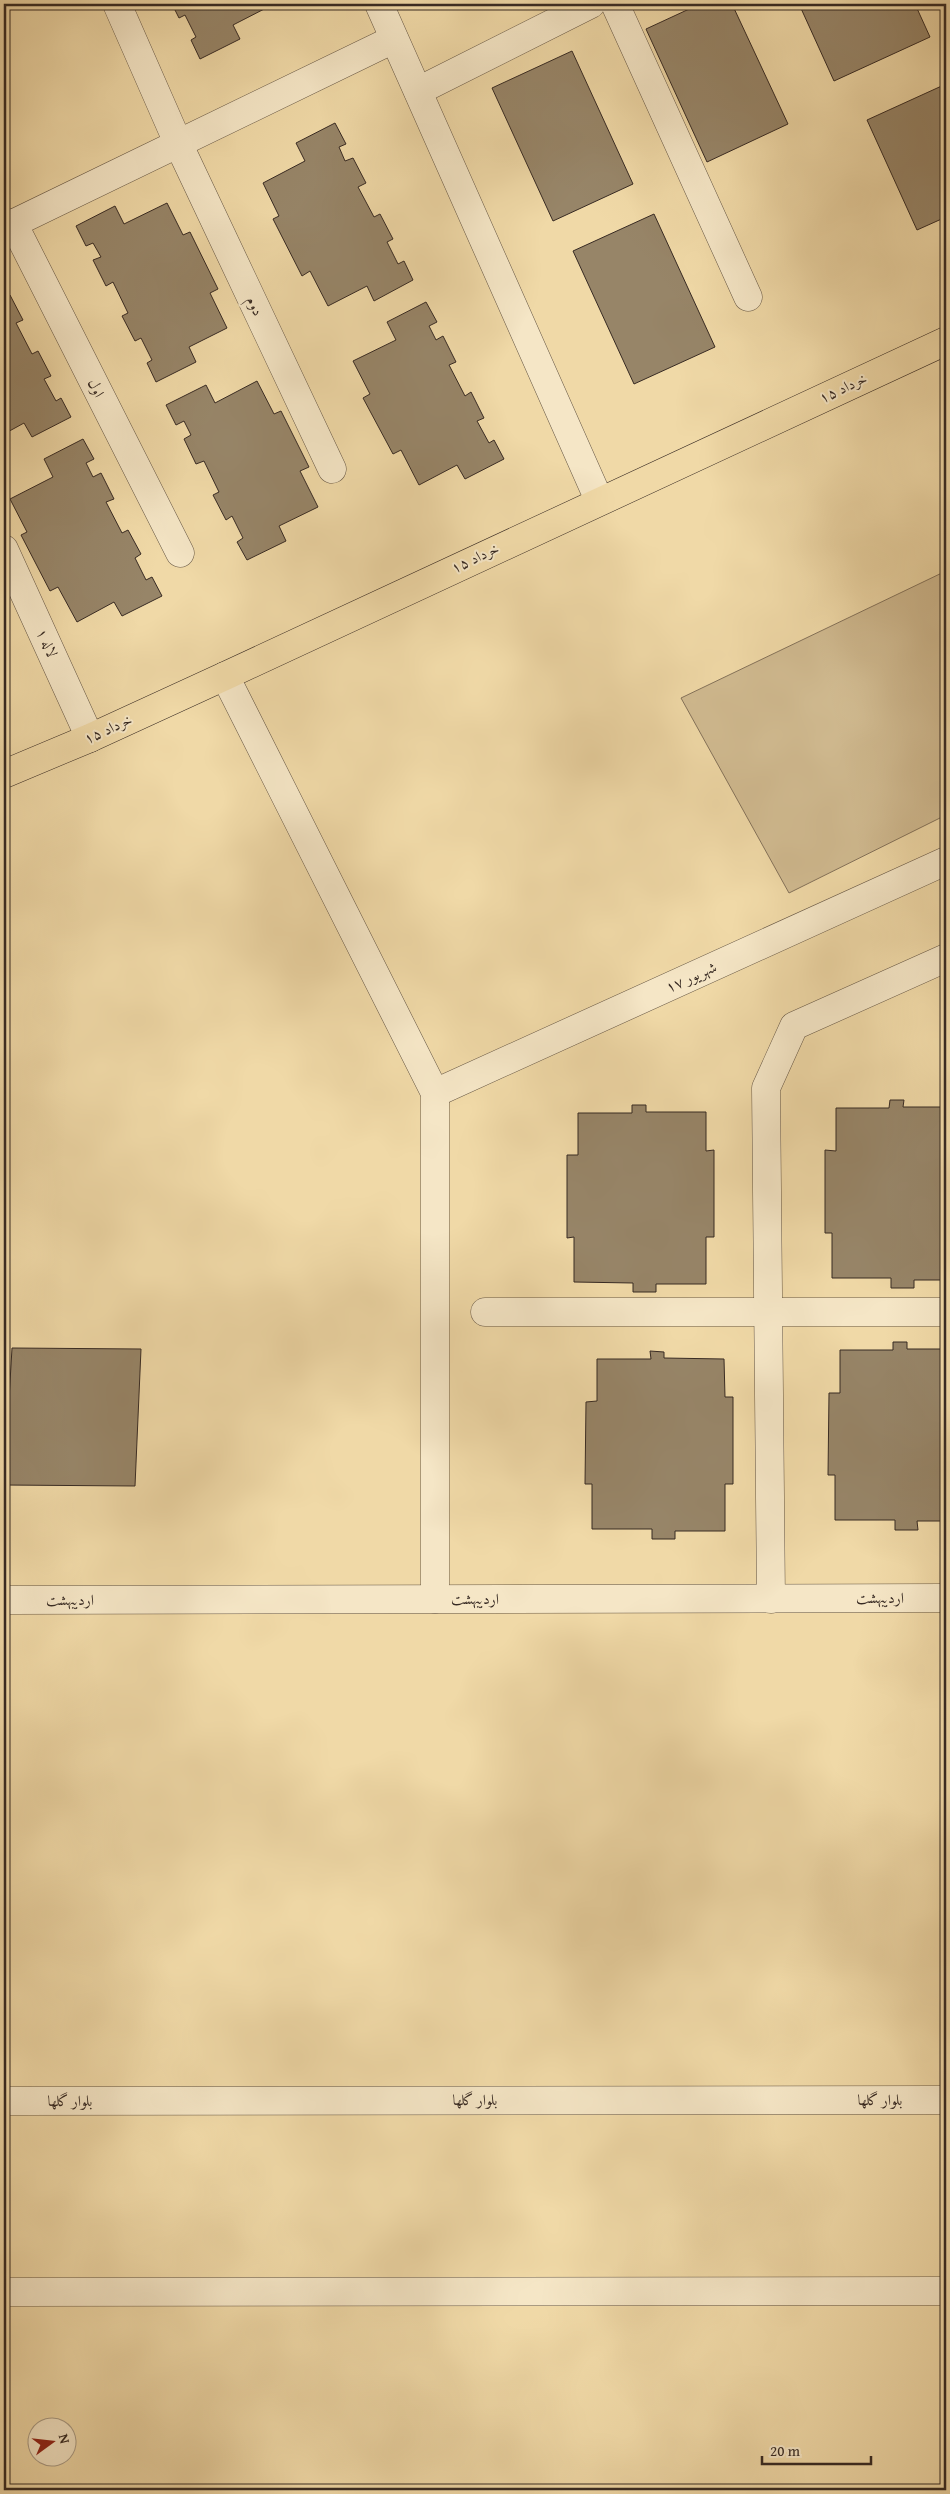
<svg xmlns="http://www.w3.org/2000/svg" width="950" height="2494" viewBox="0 0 950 2494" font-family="'Gentium Book Plus',Amiri,serif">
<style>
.green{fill:#d1bb91;stroke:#84725a}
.building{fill:#978568;stroke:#372a23}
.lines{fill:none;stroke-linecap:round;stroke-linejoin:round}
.minor-casing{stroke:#655644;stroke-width:29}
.major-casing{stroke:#372a23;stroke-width:29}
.minor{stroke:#f5e6c6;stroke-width:28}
.major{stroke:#f0d9a7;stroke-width:28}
.labels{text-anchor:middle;stroke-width:4;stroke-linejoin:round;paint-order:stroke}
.street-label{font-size:15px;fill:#372a23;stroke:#f5e6c6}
</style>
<rect width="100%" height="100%" fill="#f0d9a7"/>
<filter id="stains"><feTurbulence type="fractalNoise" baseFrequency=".004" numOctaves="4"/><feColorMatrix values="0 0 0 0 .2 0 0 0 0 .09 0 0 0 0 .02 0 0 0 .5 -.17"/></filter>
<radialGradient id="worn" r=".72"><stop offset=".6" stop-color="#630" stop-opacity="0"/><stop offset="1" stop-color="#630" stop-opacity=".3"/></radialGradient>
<polygon class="green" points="946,571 946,815 789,893 681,698"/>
<g class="building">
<polygon points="172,4 271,4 272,5 233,25 240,39 200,59 191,40 196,37 185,15 179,18"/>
<polygon points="700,4 732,4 788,124 707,162 646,29"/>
<polygon points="799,4 915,4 930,37 834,81"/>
<polygon points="572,51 633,184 553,221 492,88"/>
<polygon points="946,84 946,217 917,230 867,120"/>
<polygon points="335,123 346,144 339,147 345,161 353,158 366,183 358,187 374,217 380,214 393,239 387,242 398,264 404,261 413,280 374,301 367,286 328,306 310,271 302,276 273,219 279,216 263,183 305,161 296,143"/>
<polygon points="167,203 183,235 190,232 218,289 210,293 227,328 189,347 196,362 156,382 147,363 152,360 141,338 135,341 122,316 128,313 113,282 106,286 93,260 101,257 93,243 86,246 76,226 115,206 124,224"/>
<polygon points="654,214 715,347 634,384 573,251"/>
<polygon points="10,295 23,320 16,323 32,354 38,351 51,376 44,379 56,401 61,398 71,417 32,437 24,423 4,434 4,298"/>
<polygon points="426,302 437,322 429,326 436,340 443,336 456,362 449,365 465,396 471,392 484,418 477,421 489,443 494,440 504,459 465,479 457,465 419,485 401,450 393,454 363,398 370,394 353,361 396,340 387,322"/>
<polygon points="257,381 274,414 281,411 309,467 300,471 318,507 279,526 286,541 247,560 237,542 243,538 232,516 226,520 213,495 219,492 204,461 196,464 184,439 191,435 184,421 176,425 166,405 206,385 215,403"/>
<polygon points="83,439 94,459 86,463 93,477 101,473 114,499 106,502 122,533 128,530 141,554 135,558 146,580 152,577 162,596 122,616 114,602 77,622 58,587 50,591 21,535 27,532 10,499 53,477 44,459"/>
<polygon points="890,1100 904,1100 903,1107 946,1107 946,1280 914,1280 914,1288 891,1288 891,1278 832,1278 832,1233 825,1233 825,1150 836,1151 836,1108 889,1108"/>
<polygon points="632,1105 646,1105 646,1112 706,1112 706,1151 714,1150 714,1237 706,1237 706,1284 656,1284 656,1292 633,1292 633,1283 574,1282 574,1237 567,1238 567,1155 578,1155 578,1113 632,1113"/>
<polygon points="893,1342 907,1342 907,1349 946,1349 946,1521 917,1521 918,1530 895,1530 895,1520 835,1520 835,1475 828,1475 829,1393 840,1393 840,1350 893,1350"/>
<polygon points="12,1348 141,1349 135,1486 4,1485"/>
<polygon points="650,1351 664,1352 664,1358 724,1359 725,1397 733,1397 733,1484 725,1484 725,1531 675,1531 675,1539 652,1539 652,1529 592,1529 592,1484 585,1484 586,1402 597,1401 597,1359 651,1359"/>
</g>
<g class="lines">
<g class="minor-casing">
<g id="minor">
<polyline points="117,4 178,143 332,469"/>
<polyline points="379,4 599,500"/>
<polyline points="615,4 748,297"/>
<polyline points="418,91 591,4"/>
<polyline points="13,223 180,553"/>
<polyline points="4,228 394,39"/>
<polyline points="4,549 90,738"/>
<polyline points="225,676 435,1093 435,1599"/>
<polyline points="435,1093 946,861"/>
<polyline points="485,1312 946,1312"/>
<polyline points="771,1599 766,1088 794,1026 946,958"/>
<polyline points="4,1600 946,1598"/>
<polyline points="4,2101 946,2100"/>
<polyline points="4,2292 946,2291"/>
</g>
</g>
<g class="major-casing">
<polyline id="major" points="4,774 90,738 225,676 946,341"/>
</g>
<use href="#minor" class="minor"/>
<use href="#major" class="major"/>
</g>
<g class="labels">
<g class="street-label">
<text transform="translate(255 306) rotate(65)" y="5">دوم</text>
<text transform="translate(96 388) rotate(63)" y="5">اول</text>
<text transform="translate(843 388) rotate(-25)" y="5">۱۵ خرداد</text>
<text transform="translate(475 558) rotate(-25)" y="5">۱۵ خرداد</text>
<text transform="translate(47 643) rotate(65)" y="5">لاله ۱</text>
<text transform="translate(108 729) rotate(-24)" y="5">۱۵ خرداد</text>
<text transform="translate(691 977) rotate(-24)" y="5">۱۷ شهریور</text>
<text x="880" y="1603">اردیبهشت</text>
<text x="475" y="1604">اردیبهشت</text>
<text x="70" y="1605">اردیبهشت</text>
<text x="475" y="2105">بلوار گلها</text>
<text x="880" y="2105">بلوار گلها</text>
<text x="70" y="2106">بلوار گلها</text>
</g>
</g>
<rect width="950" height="2494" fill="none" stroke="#f0d9a7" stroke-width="20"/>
<rect x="5" y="5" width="940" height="2484" fill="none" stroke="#372a23" stroke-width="2.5"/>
<rect x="10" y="10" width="930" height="2474" fill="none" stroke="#372a23"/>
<g transform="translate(52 2442) rotate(75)"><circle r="24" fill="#f5e6c6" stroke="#a99b85"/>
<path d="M0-4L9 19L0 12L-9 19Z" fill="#8f2418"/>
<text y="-8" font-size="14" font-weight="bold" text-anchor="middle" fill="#372a23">N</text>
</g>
<path d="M762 2456v8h109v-8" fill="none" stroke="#372a23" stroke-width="2.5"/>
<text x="770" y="2456" font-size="15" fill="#372a23" stroke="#f5e6c6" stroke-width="4" paint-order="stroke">20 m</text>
<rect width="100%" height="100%" filter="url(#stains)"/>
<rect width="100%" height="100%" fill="url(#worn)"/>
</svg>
